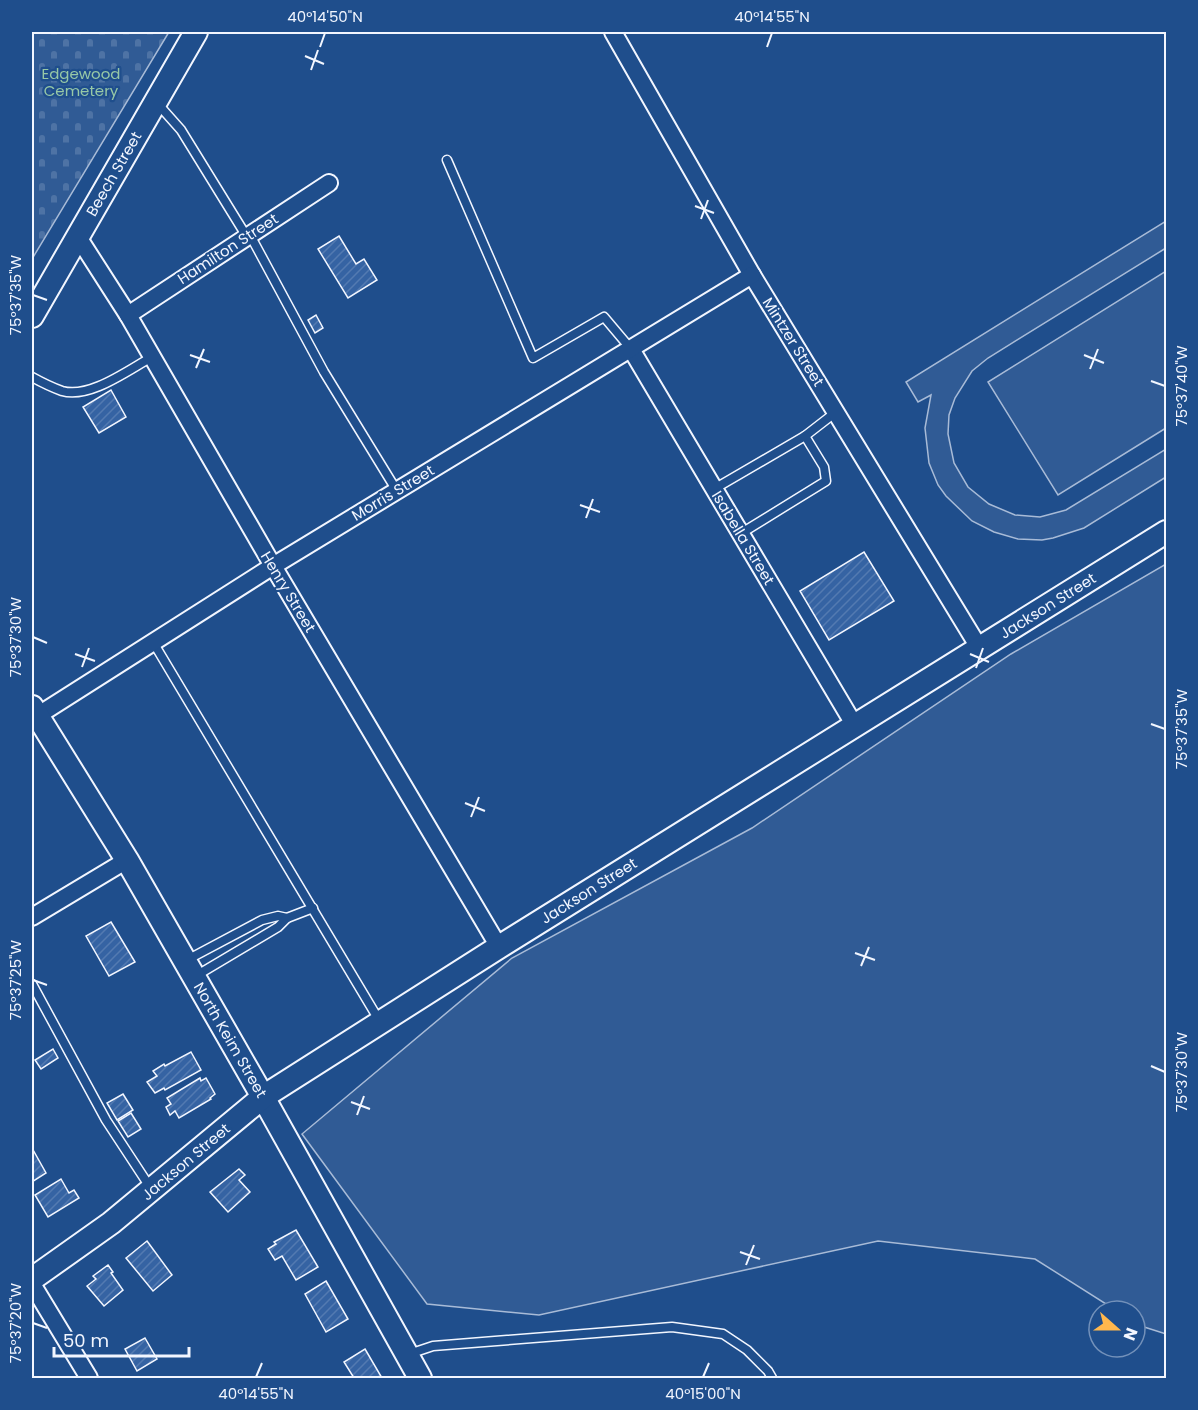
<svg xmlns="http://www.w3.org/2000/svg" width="1198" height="1410" viewBox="0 0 1198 1410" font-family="Poppins,sans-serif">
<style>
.built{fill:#305b95;stroke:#a8bbd7;stroke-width:1.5}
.cemetery{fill:url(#cemetery-stones);stroke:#a8bbd7;stroke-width:1.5}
.building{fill:url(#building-hatch);stroke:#f2f6ff;stroke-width:1.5}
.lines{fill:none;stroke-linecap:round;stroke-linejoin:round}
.lane-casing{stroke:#f2f6ff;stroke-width:11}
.street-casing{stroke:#f2f6ff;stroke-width:20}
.secondary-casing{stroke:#f2f6ff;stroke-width:26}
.lane{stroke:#1f4e8c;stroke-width:8}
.street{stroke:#1f4e8c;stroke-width:16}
.secondary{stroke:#1f4e8c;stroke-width:22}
.ticks{fill:none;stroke:#f2f6ff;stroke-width:2}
.labels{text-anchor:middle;stroke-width:4.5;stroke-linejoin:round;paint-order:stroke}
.park-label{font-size:15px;fill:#97c8a6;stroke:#1f4e8c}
.street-label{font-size:15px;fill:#f2f6ff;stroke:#1f4e8c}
.neatline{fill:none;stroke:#f2f6ff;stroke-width:2}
.ticks-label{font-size:15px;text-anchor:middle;fill:#f2f6ff}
</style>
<defs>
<pattern id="cemetery-stones" width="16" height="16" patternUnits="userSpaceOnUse" patternTransform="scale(1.5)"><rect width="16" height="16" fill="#305b95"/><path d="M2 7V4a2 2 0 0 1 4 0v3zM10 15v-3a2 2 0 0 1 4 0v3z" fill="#4e73a5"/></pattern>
<pattern id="building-hatch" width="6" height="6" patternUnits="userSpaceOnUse" patternTransform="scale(1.5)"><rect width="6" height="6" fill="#3563a3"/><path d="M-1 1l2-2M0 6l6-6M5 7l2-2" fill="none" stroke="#537ab1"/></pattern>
</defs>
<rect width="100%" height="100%" fill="#1f4e8c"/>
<g class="built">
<polygon points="1166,221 1166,248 988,358 972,371 955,398 949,415 948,434 954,463 968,487 989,504 1015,515 1040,517 1066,510 1166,449 1166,477 1084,528 1053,538 1042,540 1018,539 994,532 972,521 946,496 938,485 929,463 925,428 931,395 918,402 906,382"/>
<polygon points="1166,271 1166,428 1058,495 988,382"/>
<polygon points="1166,564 1166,1334 1141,1326 1135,1323 1135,1311 1117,1311 1035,1259 878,1241 539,1315 427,1304 302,1134 512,958 752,828 1011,654"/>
</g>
<polygon class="cemetery" points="32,32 169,32 32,259"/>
<g class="building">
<polygon points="339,236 356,264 364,259 377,280 348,298 318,249"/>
<polygon points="316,315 323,328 315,333 308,320"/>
<polygon points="111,390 126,417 99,433 83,407"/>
<polygon points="864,552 894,601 829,640 800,591"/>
<polygon points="111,922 135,962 109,976 86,936"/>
<polygon points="53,1049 58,1058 41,1069 35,1060"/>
<polygon points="191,1052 201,1070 165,1090 164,1088 155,1093 147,1082 157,1076 153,1071 164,1064 165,1066"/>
<polygon points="200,1078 201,1081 206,1078 215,1094 210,1098 211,1099 179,1118 175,1111 170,1115 166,1107 171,1104 167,1098"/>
<polygon points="123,1094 133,1110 117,1120 107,1103"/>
<polygon points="131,1113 141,1129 128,1137 118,1121"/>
<polygon points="32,1148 46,1173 32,1182"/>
<polygon points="239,1169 245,1175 239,1180 250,1192 228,1212 210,1192"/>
<polygon points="61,1179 69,1193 74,1190 79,1198 48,1217 35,1195"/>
<polygon points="296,1230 318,1267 296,1280 282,1256 275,1260 268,1249 276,1244 274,1242"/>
<polygon points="147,1241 172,1275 153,1291 126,1258"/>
<polygon points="108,1265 113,1272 111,1273 123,1290 104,1306 87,1286 96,1279 93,1276"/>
<polygon points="326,1281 348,1319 326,1332 305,1294"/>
<polygon points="145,1338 157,1359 137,1371 125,1349"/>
<polygon points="365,1349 382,1378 354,1378 344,1362"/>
</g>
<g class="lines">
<g class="lane-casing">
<g id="lane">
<polyline points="157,103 181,130 247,237"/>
<polyline points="447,160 533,358 604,317 631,349"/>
<polyline points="250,235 324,372 397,491"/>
<path d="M32,377C41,382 51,387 62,391C90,399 128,370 152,357"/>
<polyline points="805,436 836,412"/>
<polyline points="714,489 805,436 824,467 826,481 740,534"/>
<polyline points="153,642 379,1020"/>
<polyline points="185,961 262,920 278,916 287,918"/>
<polyline points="194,977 278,927 287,918 313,908"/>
<polyline points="32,984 106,1120 150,1187"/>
<polyline points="409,1354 433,1346 672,1327 723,1334 747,1350 768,1371 772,1378"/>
</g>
</g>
<g class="street-casing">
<g id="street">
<polyline points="613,32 752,275 980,649"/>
<polyline points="78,237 128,315 273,566 499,947"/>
<polyline points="128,315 329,183"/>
<polyline points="631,349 855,726"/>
<polyline points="37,716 273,566 752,275"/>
<polyline points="32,917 127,860"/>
<polyline points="32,1284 89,1378"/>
</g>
</g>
<g class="secondary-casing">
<g id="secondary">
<polyline points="32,316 196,32"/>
<polyline points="32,707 127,860 263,1097 420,1378"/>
<polyline points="32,1279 111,1223 263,1097 499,947 1166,532"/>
</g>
</g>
<use href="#lane" class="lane"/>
<use href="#street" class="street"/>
<use href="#secondary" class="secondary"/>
</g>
<path class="ticks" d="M320,47L325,33M767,47L772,33M305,56L324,64M311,70L318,50M695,206L714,213M701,219L708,200M33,295L47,300M190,355L210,362M1084,355L1104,363M196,368L204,349M1090,369L1098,349M1151,381L1165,386M580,505L600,512M586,518L593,499M33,637L47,643M75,654L95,661M970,654L989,662M82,667L89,648M976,668L983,648M1151,724L1165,729M465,803L485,811M471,817L479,797M855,953L875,960M861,966L869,947M33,980L47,985M1151,1066L1165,1072M351,1102L370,1109M357,1115L364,1096M740,1252L760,1259M746,1265L754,1245M33,1323L47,1328M256,1377L262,1363M703,1377L709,1363"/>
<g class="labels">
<g class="park-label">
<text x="81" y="79">Edgewood<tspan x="81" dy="17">Cemetery</tspan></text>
</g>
<g class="street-label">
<text transform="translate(114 174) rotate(-60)" y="5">Beech Street</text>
<text transform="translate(228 249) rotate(-33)" y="5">Hamilton Street</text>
<text transform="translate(793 342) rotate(58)" y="5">Mintzer Street</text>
<text transform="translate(393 493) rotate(-31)" y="5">Morris Street</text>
<text transform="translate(743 538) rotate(59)" y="5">Isabella Street</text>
<text transform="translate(288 592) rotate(59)" y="5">Henry Street</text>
<text transform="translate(1048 606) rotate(-32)" y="5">Jackson Street</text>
<text transform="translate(589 891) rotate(-32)" y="5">Jackson Street</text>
<text transform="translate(230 1040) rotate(60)" y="5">North Keim Street</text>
<text transform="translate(186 1162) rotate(-40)" y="5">Jackson Street</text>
</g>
</g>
<rect width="1198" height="1410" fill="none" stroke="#1f4e8c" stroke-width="66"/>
<g transform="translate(1117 1329) rotate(111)"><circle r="28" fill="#1f4e8c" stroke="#7391ba" stroke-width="1.5"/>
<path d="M0-4.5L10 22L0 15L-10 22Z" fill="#ffb74d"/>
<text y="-9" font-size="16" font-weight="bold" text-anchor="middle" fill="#f2f6ff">N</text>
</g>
<path d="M54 1347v9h135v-9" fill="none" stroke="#f2f6ff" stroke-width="3"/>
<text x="63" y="1347" font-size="18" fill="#f2f6ff" stroke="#1f4e8c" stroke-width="4.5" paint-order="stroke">50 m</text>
<rect x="33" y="33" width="1132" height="1344" class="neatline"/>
<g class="ticks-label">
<text x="325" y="22">40°14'50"N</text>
<text x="772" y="22">40°14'55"N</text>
<text transform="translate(16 295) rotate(-90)" y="5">75°37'35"W</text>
<text transform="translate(1182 386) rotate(-90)" y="5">75°37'40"W</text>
<text transform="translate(16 637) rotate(-90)" y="5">75°37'30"W</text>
<text transform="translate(1182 729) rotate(-90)" y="5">75°37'35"W</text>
<text transform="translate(16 980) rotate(-90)" y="5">75°37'25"W</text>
<text transform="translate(1182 1072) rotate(-90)" y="5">75°37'30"W</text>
<text transform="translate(16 1323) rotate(-90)" y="5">75°37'20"W</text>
<text x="256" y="1399">40°14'55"N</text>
<text x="703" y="1399">40°15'00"N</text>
</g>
</svg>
